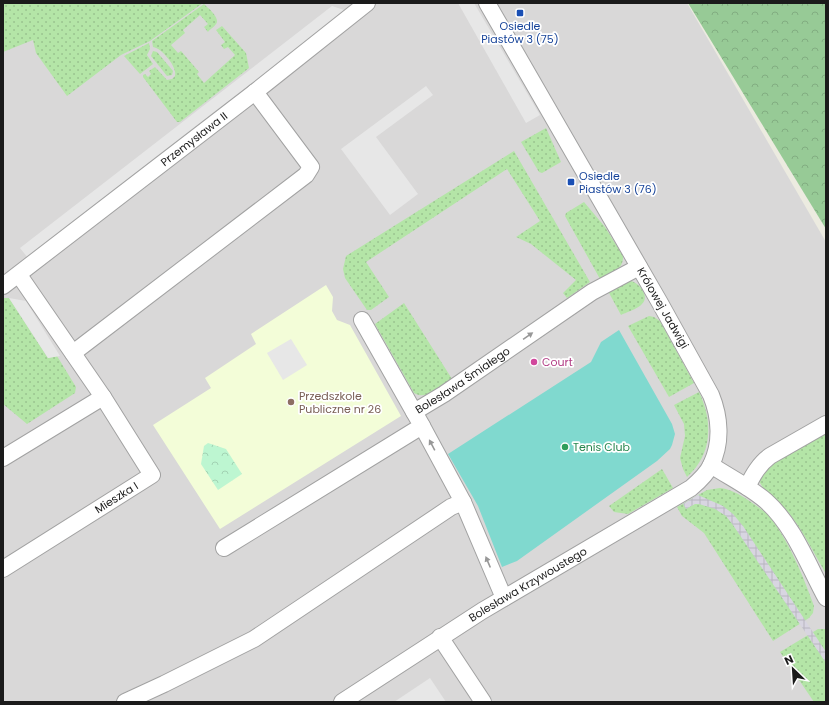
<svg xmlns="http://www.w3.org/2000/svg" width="829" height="705" viewBox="0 0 829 705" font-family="Poppins,sans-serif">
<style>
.residential{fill:#d9d8d8}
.education{fill:#f3fdd8}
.grass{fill:url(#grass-dots)}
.forest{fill:url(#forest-crowns)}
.park{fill:url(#park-crowns)}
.pitch{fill:#80d9cf}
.parking{fill:#e7e7e7}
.plaza{fill:url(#plaza-grid)}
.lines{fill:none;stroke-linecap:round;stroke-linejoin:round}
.minor-casing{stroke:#a2a2a2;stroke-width:18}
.minor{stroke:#fff;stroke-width:16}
.oneway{fill:#989898}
.transit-dot{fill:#1a4fb4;stroke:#fff;stroke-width:1.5}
.hotel-dot{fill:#d1479c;stroke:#fff;stroke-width:1.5}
.education-dot{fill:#8d6e63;stroke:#fff;stroke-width:1.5}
.leisure-dot{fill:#2e9e5b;stroke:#fff;stroke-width:1.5}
.labels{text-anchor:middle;stroke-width:3.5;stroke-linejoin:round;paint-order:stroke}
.transit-label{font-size:11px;fill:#164399;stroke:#fff}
.street-label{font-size:11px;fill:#1b1b1b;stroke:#fff}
.hotel-label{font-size:11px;fill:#b23c85;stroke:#fff;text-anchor:start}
.education-label{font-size:11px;fill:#785e54;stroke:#fff;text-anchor:start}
.leisure-label{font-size:11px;fill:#27864d;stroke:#fff;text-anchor:start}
</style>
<defs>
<pattern id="grass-dots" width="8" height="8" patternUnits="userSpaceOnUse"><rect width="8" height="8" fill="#b4e5a7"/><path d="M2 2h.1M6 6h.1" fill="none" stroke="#9ac48f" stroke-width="1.8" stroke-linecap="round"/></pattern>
<pattern id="forest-crowns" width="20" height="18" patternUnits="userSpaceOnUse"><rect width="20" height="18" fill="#97ca96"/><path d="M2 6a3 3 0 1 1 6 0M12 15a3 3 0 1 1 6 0" fill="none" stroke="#82ad81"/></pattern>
<pattern id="park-crowns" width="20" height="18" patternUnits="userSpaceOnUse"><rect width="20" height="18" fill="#bdf6d1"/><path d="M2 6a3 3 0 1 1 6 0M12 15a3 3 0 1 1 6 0" fill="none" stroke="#a2d2b3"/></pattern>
<pattern id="plaza-grid" width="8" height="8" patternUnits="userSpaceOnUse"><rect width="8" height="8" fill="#d8d5e1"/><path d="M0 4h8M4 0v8" fill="none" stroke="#b9b6c0"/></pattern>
</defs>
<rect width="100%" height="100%" fill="#ecebe0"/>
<polygon class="residential" points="3,3 687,3 826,242 826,702 3,702"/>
<polygon class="education" points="326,285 333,297 332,311 337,320 350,325 401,416 220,529 153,425 211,388 205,378 256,344 251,334"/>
<g class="grass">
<polygon points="3,3 203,3 150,41 121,55 67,96 36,53 33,40 3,52"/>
<path d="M204,4C208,8 218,16 217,22C216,26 210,29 208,32L204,27L208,24L200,15L183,30L185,33L171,45L178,53L181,51L199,72L197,74L204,83L235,55L228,47L224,49L221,45L225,42L216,30L222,26L246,53L249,68L180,122H177L143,77V75L145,74L148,77L151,74L149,71L155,67L167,80L172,79L175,76C178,68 162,48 153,47L152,41Z"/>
<polygon points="149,43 150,49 147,55 153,64 140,74 124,56"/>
<polygon points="153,51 157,52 173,71 172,75 167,76 151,56"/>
<polygon points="546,128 561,162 542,173 539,172 521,142"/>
<polygon points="514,151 590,282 567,298 563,293 576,280 531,244 516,237 540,221 507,169 366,262 389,297 371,310 367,310 345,278 343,269 346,256"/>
<path d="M584,202L605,227L623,256C624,270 610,273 600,279L565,216L566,213Z"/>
<path d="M631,281C637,283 640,286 643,291C651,306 631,310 621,315L608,291L627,282Z"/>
<polygon points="3,298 9,298 48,358 57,356 76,387 75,393 27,424 3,404"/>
<path d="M404,303L452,379C442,386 427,401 414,393L375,324Z"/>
<polygon points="649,316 654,317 660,321 694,383 669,397 628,326"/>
<path d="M699,392C713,421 713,454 687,477L683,469L680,458L685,436L684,424L674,405Z"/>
<path d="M826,433V574C814,553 803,531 789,513C780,502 765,494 759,481L764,467Z"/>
<polygon points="662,469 673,488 628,514 614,512 609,506"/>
<path d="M720,488C730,489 739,494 748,500C755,505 762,509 768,515C788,538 804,578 814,606L813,613L809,618L773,641L704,533L682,516L677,507L707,490Z"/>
<polygon points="818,629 826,629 826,702 814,702 780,652"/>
</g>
<polygon class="forest" points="688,3 826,3 826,229"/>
<polygon class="park" points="208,443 226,449 242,474 218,490 201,464 204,446"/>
<polygon class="pitch" points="619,330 672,424 675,434 672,445 670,449 657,461 517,561 502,567 478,506 448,454 591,362 601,342"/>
<g class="parking">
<polygon points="458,3 474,3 540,115 526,123"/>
<polygon points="332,6 347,11 28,258 20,248"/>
<polygon points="426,86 433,95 376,137 418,194 390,215 341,149"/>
<polygon points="9,298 26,301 60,356 48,358"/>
<polygon points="291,339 307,365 283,380 267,353"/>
<polygon points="430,678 446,702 394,702"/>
</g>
<polygon class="plaza" points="698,495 723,506 733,514 743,526 826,652 826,663 733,525 726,516 715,509 699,504 695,504 686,509 683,504"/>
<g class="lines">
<g class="minor-casing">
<g id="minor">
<path id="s1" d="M3,286L255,92L367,3"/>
<polyline points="73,353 306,175 311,167 255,92"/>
<path id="s2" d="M414,412L444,394L592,292L639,267"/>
<polyline points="422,426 463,502 504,598"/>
<polyline points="3,458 103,397"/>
<path d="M711,465C729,477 750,487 766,501C794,526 808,565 826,598"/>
<path d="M747,487C753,475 759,464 770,456L826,424"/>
<polyline points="224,548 422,426 362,320"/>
<path id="s3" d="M3,569L152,475L103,397L19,275"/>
<polyline points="440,637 483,702"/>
<polyline points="125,702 164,684 254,639 451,507 463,502"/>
<path id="s4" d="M342,702L482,611L691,488C698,482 707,474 711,465C722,443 720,417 711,395L660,303L487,3"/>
</g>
</g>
<use href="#minor" class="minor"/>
</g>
<defs><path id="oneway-solid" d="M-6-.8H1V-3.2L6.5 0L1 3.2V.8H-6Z"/></defs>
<g class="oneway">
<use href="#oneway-solid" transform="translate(528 336) rotate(-35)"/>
<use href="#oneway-solid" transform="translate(432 445) rotate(-118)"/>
<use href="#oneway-solid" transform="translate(488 562) rotate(-113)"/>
</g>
<g class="transit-dot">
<rect x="516" y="9" width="8" height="8" rx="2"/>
<rect x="567" y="178" width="8" height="8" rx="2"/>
</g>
<circle class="hotel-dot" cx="534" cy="362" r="4"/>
<circle class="education-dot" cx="291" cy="402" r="4"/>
<circle class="leisure-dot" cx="565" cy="447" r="4"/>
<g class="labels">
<g class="transit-label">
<text x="520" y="30">Osiedle<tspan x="520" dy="13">Piastów 3 (75)</tspan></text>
<text x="579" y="180" text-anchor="start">Osiedle<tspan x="579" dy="13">Piastów 3 (76)</tspan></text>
</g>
<g class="street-label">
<text dy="4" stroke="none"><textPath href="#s1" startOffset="241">Przemysława II</textPath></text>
<text transform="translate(663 308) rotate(60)" y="4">Królowej Jadwigi</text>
<text dy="4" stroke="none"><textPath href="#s2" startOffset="58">Bolesława Śmiałego</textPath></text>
<text dy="4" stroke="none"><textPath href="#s3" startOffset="134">Mieszka I</textPath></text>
<text dy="4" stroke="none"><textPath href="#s4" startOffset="220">Bolesława Krzywoustego</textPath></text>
</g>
<g class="hotel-label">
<text x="542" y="366">Court</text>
</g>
<g class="education-label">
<text x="299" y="400">Przedszkole<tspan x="299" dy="13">Publiczne nr 26</tspan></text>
</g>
<g class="leisure-label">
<text x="573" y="451">Tenis Club</text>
</g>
</g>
<rect width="829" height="705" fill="none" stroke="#1b1b1b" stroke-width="8"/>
<g transform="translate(793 669) rotate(335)" stroke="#ffffff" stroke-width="3" paint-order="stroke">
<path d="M0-3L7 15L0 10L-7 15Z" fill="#1b1b1b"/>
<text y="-6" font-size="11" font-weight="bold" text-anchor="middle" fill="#1b1b1b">N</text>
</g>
</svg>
